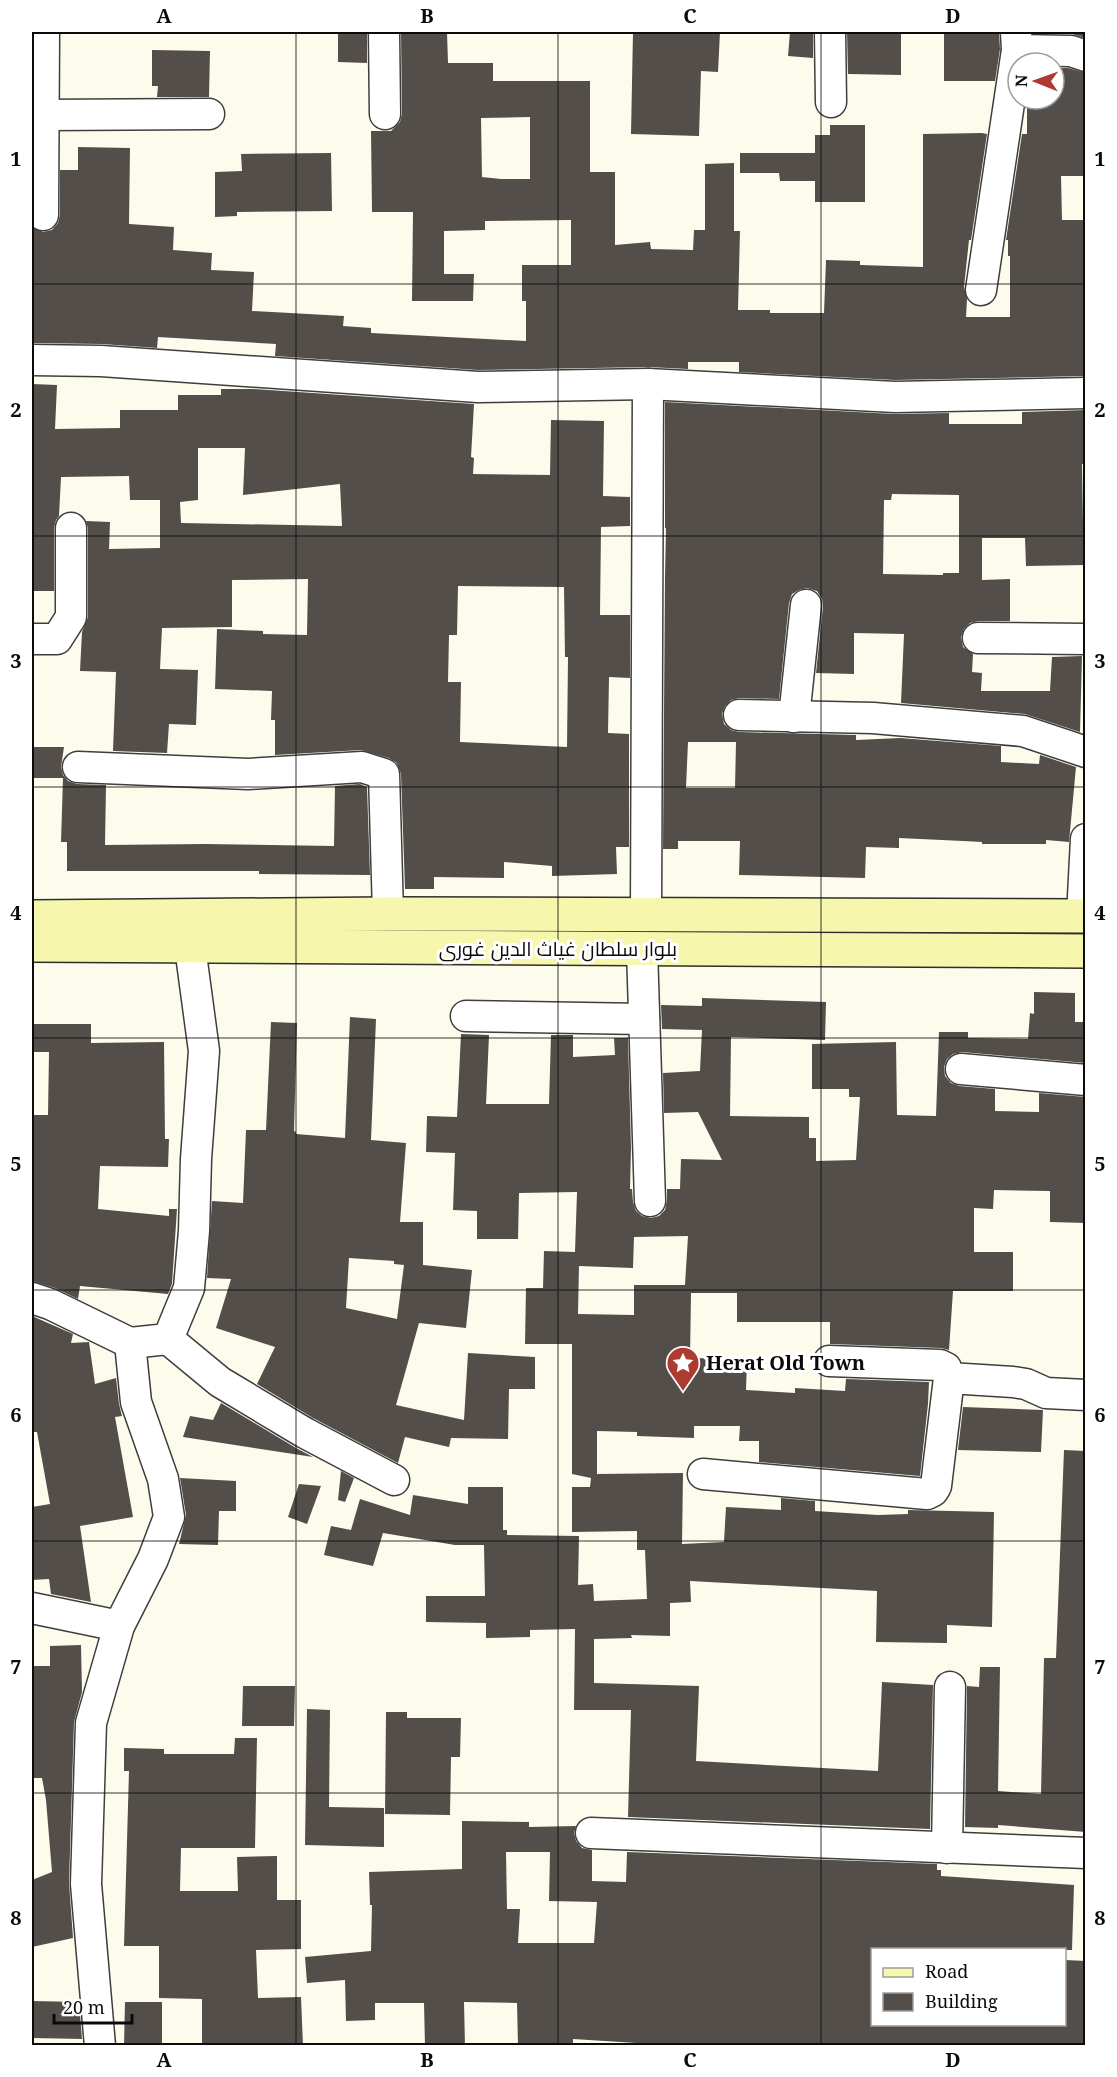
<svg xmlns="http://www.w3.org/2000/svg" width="1117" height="2077" viewBox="0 0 1117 2077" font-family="'Noto Serif',Cairo,serif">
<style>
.building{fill:#534e49;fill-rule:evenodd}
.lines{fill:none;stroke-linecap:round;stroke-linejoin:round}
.street-casing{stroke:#3e3e3e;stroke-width:33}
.secondary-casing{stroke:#2d2d2d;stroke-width:36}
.street{stroke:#fff;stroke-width:30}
.secondary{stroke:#f6f7ad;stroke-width:33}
.grid{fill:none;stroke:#0b0b0b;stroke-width:1.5;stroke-opacity:0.55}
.labels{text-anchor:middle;stroke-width:6;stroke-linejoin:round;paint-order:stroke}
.street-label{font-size:20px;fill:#0b0b0b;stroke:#fff}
.poi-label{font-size:20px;font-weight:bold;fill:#0b0b0b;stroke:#fff;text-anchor:start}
.neatline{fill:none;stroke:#0b0b0b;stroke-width:2}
.grid-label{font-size:20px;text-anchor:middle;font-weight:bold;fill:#0b0b0b}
</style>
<rect width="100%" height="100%" fill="#fdfcec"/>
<g class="building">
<polygon points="338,32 367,32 367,63 338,62"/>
<path d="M401,32H447L448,63H493V81H590V172H615V245L650,242L651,249L693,250L694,230H705V164L734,163V231H740L738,310H770V313H824L826,260L860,261V265L923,267V134L982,133L987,134L971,240H969L964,287L967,299L966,317H1010V256H1008V240H1006L1022,134H1027V99H1054V68H1068L1086,73V119H1083V176H1061L1062,220H1086V376L895,380L739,372V362H688V369L648,367L478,370L275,356L276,344L158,337L157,348L102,344L32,343V227L43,232L52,230L58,223L60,215V170H78V147L130,148L129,224L174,227L173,250L212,253L211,270L254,272L252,311L344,316L343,326L371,328V333L526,341V301H522V265H571V220L485,221V230L444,231V274H474L473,301H412L413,212H372L371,131H391L400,122L402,114ZM530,117V179H501L482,177L481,118Z"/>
<polygon points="633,32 720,32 718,72 701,71 699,136 631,134"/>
<polygon points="790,32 813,32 813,58 788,56"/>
<polygon points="847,32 901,32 901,75 848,74"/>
<polygon points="1039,32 1086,32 1086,38 1072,34 1033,33"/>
<polygon points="944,33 999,33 1000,49 995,81 944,81"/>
<polygon points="152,50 210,51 209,97 157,97 158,86 152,86"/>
<polygon points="830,125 865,125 865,202 815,202 815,181 780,181 779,173 740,173 740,153 815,153 815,135 830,135"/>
<polygon points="331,153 332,211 237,212 237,216 215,217 215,172 242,171 241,154"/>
<path d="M32,384L57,385L55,429L120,428V410H178V395H221V389H253L474,404L471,457L474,458L473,474L550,475L551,420L604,421L603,496L630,497V526L601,527L600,615H630V678L609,677L608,733L629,734V847H616L617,874L552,876V866L504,862V878L434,877V889H405L401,774L397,763L389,758L361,750L275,755V720H271L272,691L215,689L217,629L263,631V634L307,635L308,579L232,580V627L162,628L160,669L198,670L196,725L169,724L167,753L113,751L116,672L80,671L82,632L88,617V528L86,521L110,522L109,549L160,548V500H130L129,476L61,477L59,516L56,520L54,528V591H32ZM198,448H245L243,495L340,484L342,526L181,523L180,502L198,500ZM458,586L564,587L565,657H568L567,747L460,742L461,682H448L449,635H457Z"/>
<path d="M665,402L894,414L949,413V424H1022V412L1086,410V464H1082L1083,524H1086V565L1026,566L1025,538H982V580L1010,579V621H978L970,623L964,629L961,637L963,647L973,654L972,672L982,673L981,691H1050L1052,657L1082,656L1080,732L1025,714L901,703L904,634L854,633V674L816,673L823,606L822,599L817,591L807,588L799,590L792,594L789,603L779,699L739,698L731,700L725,706L722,714L724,724L731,730L739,732L856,735V740L900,738L1001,746V762L1039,764L1040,755L1076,767L1069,842L1046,840V844H982V842L963,841L899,838V848L866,847L865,878L739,875L740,841H678V849H663L665,577L666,528H665ZM892,494L959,495V573H943V575L883,574L884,500H891ZM688,742H736L735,788H686Z"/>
<polygon points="32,747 64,747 61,767 63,775 68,781 77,784 106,785 105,845 204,844 334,846 335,786 360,784 367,787 370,875 259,874 259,871 67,871 67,842 61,842 63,778 32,778"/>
<path d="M1034,992L1075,993V1022H1086V1063L962,1052L953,1054L947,1059L944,1067L945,1076L951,1083L959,1086L995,1089V1111L1039,1112V1093L1086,1097V1223L1050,1222V1191L994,1190L993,1209L974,1208V1252H1013V1291H953L949,1350L941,1348L830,1344V1322H737V1293H691L690,1358L747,1359L746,1390L795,1393V1388L845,1391L846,1379L929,1382L928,1404L920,1476L759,1462V1441H739L740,1426H694V1438L637,1436V1432L597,1431V1474L683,1473L682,1544L724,1542L726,1507L781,1510V1498L815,1501V1511L878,1515L908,1514V1510L994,1512L992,1627L947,1625V1643L876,1642L877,1591L690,1581L691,1602L670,1603V1636L631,1635L632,1638L594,1639V1683L699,1686L696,1761L878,1771L882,1682L933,1685L930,1829L628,1817L631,1710H574L575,1629L530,1630V1637L486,1638V1623L426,1622V1596H485L484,1545H455L383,1533L373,1566L324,1555L331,1526L351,1530L360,1499L410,1515L413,1495L468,1504V1487H503V1530H507V1535L579,1536L578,1585L593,1584L594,1601L647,1599L645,1550H637V1531L572,1532V1487H590L591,1478L572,1474V1344H525L526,1288H543L544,1251L575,1252L577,1192L519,1193L518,1239H477V1211L453,1210L455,1153L426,1152L427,1116L457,1117L461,1034L489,1035L486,1104H549L551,1035H573V1057L615,1055L614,1038H628L631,1148L630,1189H632L633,1202L636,1211L642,1216L651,1218L659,1216L665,1210L667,1200V1189H680L681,1159L722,1160L698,1112L664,1113L663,1073L700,1071L702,1030L662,1029L661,1005L702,1006V998L826,1002L825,1040L731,1037L730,1116L809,1117V1138H816V1161L856,1160L860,1097H849V1089H812V1044L896,1042L897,1115L936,1116L939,1032H968V1038L1028,1039L1030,1013L1034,1014ZM688,1236L685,1285H634V1315L578,1314L579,1266L633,1268L634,1237Z"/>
<path d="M350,1017L376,1019L371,1140L406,1143L400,1222H423V1265L472,1270L466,1328L419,1323L396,1405L464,1420L468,1353L535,1357V1389H509L508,1439L451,1438L449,1447L405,1437L398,1463L313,1418L257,1384L275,1347L216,1328L231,1279L207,1278L212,1201L243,1203L246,1130H266L271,1022L297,1023L294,1131L296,1132V1134L345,1138ZM349,1258L394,1261V1264L404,1265L397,1319L346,1308Z"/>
<polygon points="32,1024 91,1024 91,1043 164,1042 165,1139 169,1139 168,1167 100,1166 98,1209 169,1216 169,1209 177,1209 172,1284 168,1294 80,1286 78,1299 55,1288 32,1281 33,1115 48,1115 49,1052 32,1052"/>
<polygon points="32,1316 73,1334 71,1343 89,1342 95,1384 116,1378 119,1404 122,1416 115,1417 133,1517 80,1526 91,1602 51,1594 49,1579 32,1580 32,1507 50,1504 37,1432 32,1432"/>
<polygon points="221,1403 296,1448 313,1457 183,1437 190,1416 213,1420"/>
<polygon points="963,1407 1043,1410 1041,1452 958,1450"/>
<polygon points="1064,1450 1086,1451 1083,1545 1086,1545 1084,1658 1086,1659 1086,1832 998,1825 998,1828 965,1827 967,1686 979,1687 980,1667 1000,1667 998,1791 1041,1794 1044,1658 1056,1658"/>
<polygon points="341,1471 354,1478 345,1502 338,1500"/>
<polygon points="180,1478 236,1481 236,1511 219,1511 218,1545 179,1544 186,1515"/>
<polygon points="299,1484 321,1486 307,1524 288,1517"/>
<polygon points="81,1645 82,1692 74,1722 69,1883 73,1938 32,1947 32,1880 52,1872 46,1800 42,1778 32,1778 32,1666 50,1666 50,1646"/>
<polygon points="243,1686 295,1686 294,1726 242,1726"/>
<polygon points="307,1709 330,1710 329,1807 384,1808 384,1847 305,1845"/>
<polygon points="386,1712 407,1712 407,1718 461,1718 460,1757 451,1757 450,1815 385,1814"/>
<polygon points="235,1738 257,1738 255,1848 181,1848 180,1891 238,1891 237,1857 277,1856 277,1900 301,1900 301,1949 256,1950 258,1998 301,1997 303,2046 202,2046 202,1999 159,1998 159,1946 124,1946 129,1771 124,1771 124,1748 164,1749 164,1754 234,1754"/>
<path d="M462,1821L529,1822V1827L576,1826L574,1833L576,1841L582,1848L592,1850V1881L626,1882L627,1852L937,1864V1870H941V1876L1074,1885L1072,1950H873V2025H1065V1960L1086,1961V2046H684L573,2039V2046H518L517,2003L464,2002L465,2046H425L424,2003H375V2020L346,2021L345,1980L307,1983L305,1957L371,1951L372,1905H370L369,1872L462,1869ZM506,1852H550L549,1901L597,1902L594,1943H518L520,1909H507Z"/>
<polygon points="32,2001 79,2002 82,2039 32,2038"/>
<polygon points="125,2002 162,2002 162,2046 124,2046"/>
</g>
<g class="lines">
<g class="street-casing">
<g id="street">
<polyline points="384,32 385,114"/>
<polyline points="830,32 831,102"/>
<polyline points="1017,50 1071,51 1086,56"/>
<polyline points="44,115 209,114"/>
<polyline points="43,215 44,32"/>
<polyline points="981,290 1017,50 1016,32"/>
<polyline points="32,360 101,361 478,387 648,384 895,397 1086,393"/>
<polyline points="978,638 1086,639"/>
<polyline points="32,639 57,639 71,617 71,528"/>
<polyline points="739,715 873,718 1023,731 1086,752"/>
<polyline points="794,717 806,605"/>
<polyline points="78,767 248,774 362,767 384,774 388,914"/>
<polyline points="646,915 648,384"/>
<polyline points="1082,916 1086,839"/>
<polyline points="642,949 650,1201"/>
<polyline points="466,1016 644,1019"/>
<polyline points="961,1069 1086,1080"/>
<polyline points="32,1298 50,1304 130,1343 136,1402 163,1479 169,1517 153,1559 119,1626 91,1723 86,1884 100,2046"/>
<polyline points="168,1339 220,1382 305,1433 394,1480"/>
<polyline points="130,1343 168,1339 189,1288 194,1231 196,1159 204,1051 190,947"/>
<polyline points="829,1361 940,1365 946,1368 949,1378 1013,1382 1026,1384 1046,1393 1086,1395"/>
<polyline points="703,1474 927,1494 933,1491 936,1486 949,1378"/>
<polyline points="32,1608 119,1626"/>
<polyline points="591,1833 1086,1853"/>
<polyline points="947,1848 950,1687"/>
</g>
</g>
<g class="secondary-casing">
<g id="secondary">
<polyline points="32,917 388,914 1086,916"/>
<polyline points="32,945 1086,951"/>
</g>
</g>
<use href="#street" class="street"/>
<use href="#secondary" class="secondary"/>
</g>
<path class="grid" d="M296,32V2046M558,32V2046M821,32V2046M32,284H1086M32,536H1086M32,787H1086M32,1038H1086M32,1290H1086M32,1541H1086M32,1793H1086"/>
<defs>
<g id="sight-pin" transform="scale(1.725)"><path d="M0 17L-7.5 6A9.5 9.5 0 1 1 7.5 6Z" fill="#ad3b32" stroke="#fff"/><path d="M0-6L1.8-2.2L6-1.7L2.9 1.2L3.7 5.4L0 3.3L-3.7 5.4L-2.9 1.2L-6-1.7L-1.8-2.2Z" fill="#fff"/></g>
</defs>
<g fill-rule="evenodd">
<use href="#sight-pin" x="683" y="1363"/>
</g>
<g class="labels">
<g class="street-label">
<text x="558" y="956">بلوار سلطان غیاث الدین غوری</text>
</g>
<g class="poi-label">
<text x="706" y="1370">Herat Old Town</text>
</g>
</g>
<rect width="1117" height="2077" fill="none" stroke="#ffffff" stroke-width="66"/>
<rect x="871" y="1948" width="195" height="78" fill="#ffffff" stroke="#9d9d9d" stroke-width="1.5"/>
<rect x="883" y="1968" width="30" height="9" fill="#f6f7ad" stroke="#9d9d9d" stroke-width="1.5"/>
<text x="925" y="1978" font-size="18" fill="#0b0b0b">Road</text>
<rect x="883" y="1993" width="30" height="18" fill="#534e49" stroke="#9d9d9d" stroke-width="1.5"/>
<text x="925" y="2008" font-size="18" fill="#0b0b0b">Building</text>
<g transform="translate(1036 81) rotate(271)"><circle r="28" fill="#ffffff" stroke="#9d9d9d" stroke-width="1.5"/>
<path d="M0-4.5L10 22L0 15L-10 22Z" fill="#ad3b32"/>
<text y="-9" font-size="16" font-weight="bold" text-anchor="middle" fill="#0b0b0b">N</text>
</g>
<path d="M54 2014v9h78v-9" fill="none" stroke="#0b0b0b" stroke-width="3"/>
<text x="63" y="2014" font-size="18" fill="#0b0b0b" stroke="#ffffff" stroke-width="4.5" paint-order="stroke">20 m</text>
<rect x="33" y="33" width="1051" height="2011" class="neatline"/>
<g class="grid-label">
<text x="164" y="23">A</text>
<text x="427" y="23">B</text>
<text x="690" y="23">C</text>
<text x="953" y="23">D</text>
<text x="16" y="166">1</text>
<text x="1100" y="166">1</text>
<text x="16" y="417">2</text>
<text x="1100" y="417">2</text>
<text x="16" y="668">3</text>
<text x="1100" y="668">3</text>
<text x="16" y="920">4</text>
<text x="1100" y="920">4</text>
<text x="16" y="1171">5</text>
<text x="1100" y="1171">5</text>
<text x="16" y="1422">6</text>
<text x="1100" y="1422">6</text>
<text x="16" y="1674">7</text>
<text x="1100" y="1674">7</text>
<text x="16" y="1925">8</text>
<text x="1100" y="1925">8</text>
<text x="164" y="2067">A</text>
<text x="427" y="2067">B</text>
<text x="690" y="2067">C</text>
<text x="953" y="2067">D</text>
</g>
</svg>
